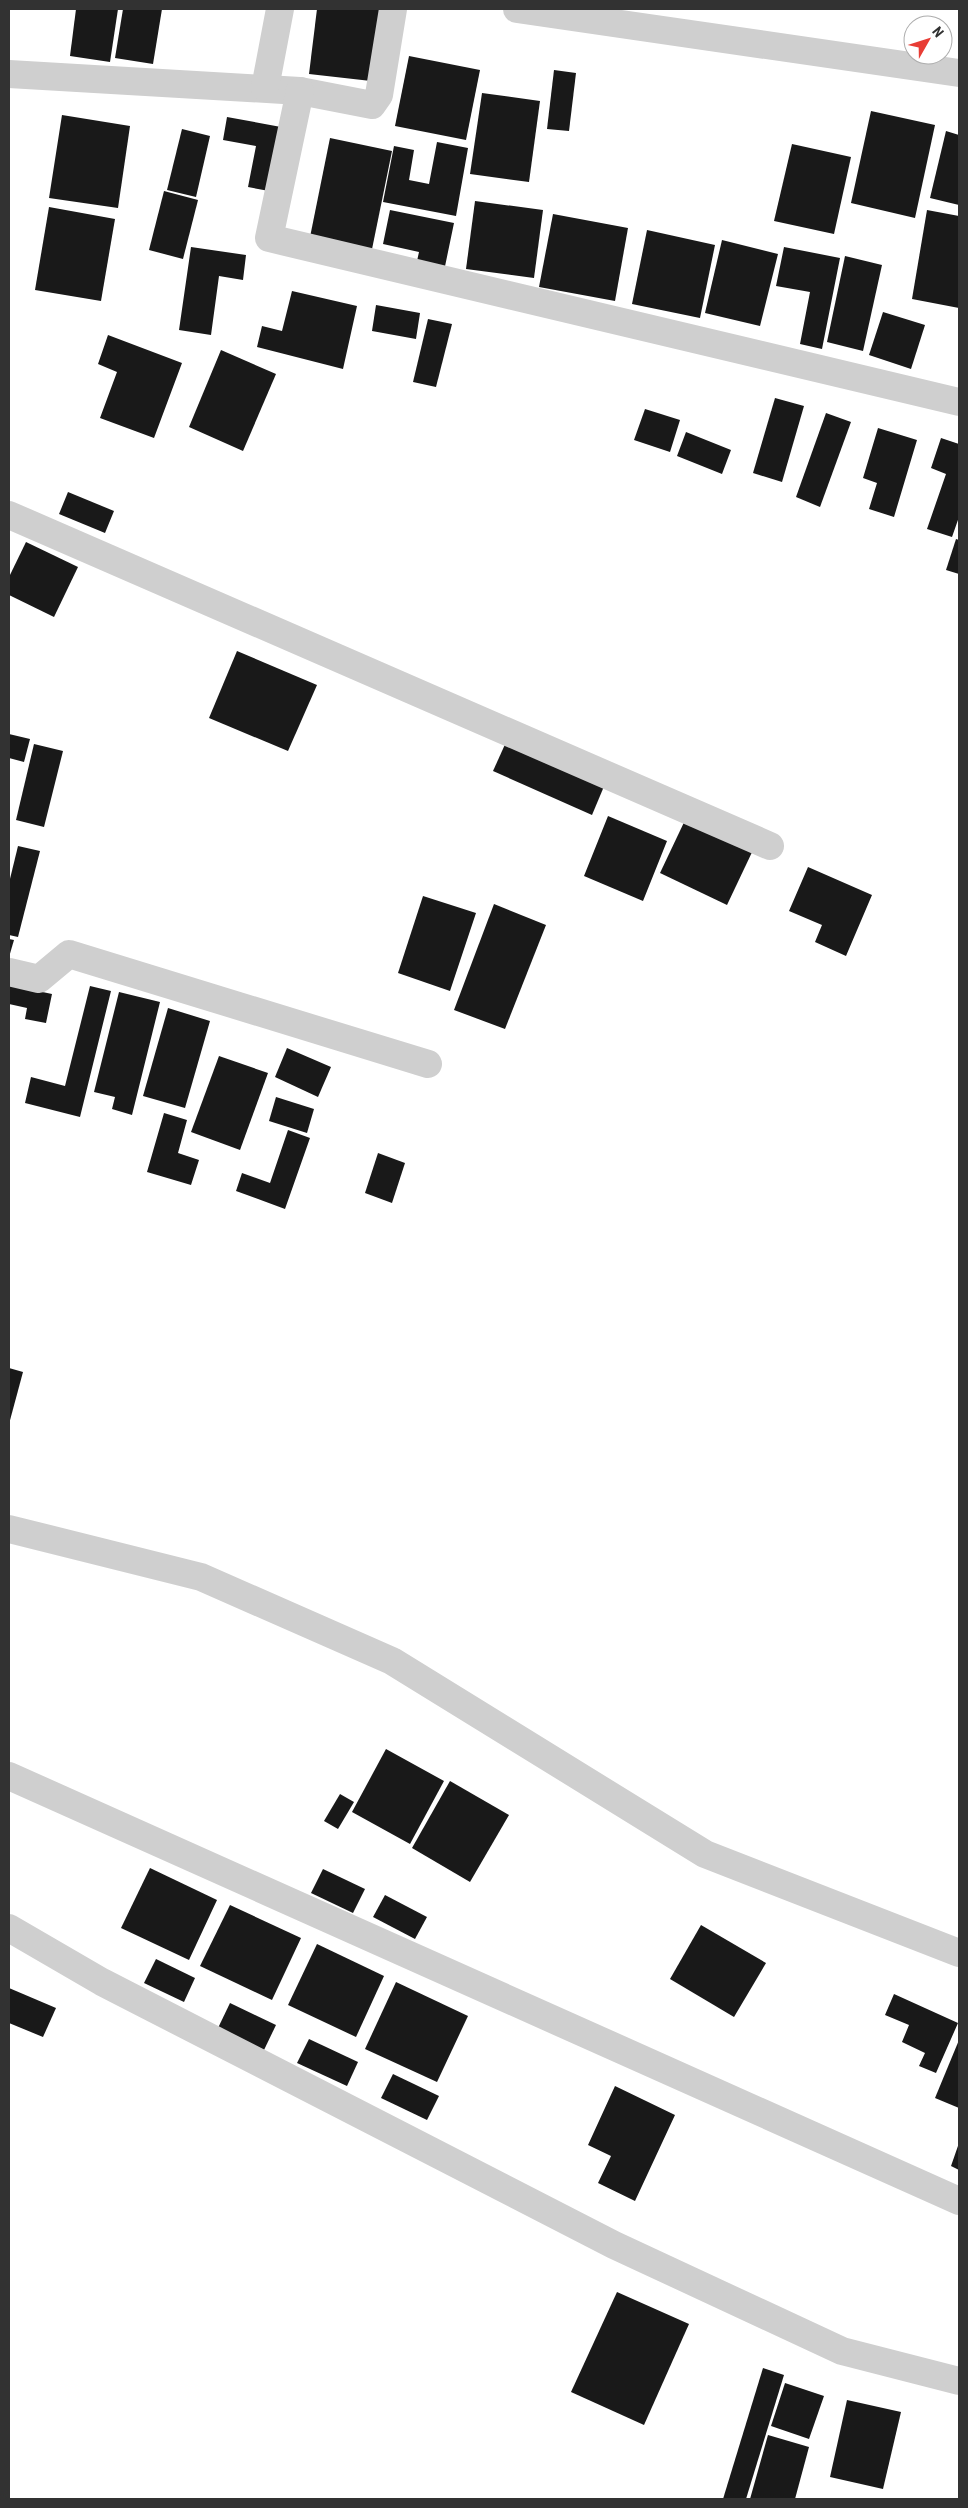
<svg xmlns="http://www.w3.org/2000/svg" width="968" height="2508" viewBox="0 0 968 2508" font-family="'Roboto Condensed',sans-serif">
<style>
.building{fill:#191919}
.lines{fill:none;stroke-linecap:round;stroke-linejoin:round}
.minor{stroke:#cfcfcf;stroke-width:28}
</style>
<rect width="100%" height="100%" fill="#fff"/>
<g class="building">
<polygon points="76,9 118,9 110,62 70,56"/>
<polygon points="123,9 162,9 153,64 115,58"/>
<polygon points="317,9 380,9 371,81 309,74"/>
<polygon points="409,56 480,70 466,140 395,126"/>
<polygon points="554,70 576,73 569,131 547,129"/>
<polygon points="482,93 540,101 529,182 470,174"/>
<polygon points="871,111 935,125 915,218 851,203"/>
<polygon points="62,115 130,126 118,208 49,198"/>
<polygon points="227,117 281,127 269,191 248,187 256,146 223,140"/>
<polygon points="182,129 210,136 196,197 167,190"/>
<polygon points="946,131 959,135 959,205 930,198"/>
<polygon points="330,138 392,151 370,259 308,247"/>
<polygon points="437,142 468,148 456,216 383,202 394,146 414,150 409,180 429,184"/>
<polygon points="792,144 851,157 834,234 774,221"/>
<polygon points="164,191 198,200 183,259 149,250"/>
<polygon points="475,201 543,210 534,278 466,269"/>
<polygon points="49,207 115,219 101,301 35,290"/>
<polygon points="390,210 454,223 443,276 415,270 419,252 383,244"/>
<polygon points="927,210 959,216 959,308 912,299"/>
<polygon points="553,214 628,228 615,301 539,287"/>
<polygon points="647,230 715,245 700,318 632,304"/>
<polygon points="722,240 778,254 760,326 705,313"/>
<polygon points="191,247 246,255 243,280 219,276 211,335 179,330"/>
<polygon points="784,247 840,258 822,349 800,344 810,292 776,286"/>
<polygon points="845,256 882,265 863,351 827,342"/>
<polygon points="292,291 357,306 343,369 257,347 262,326 282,331"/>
<polygon points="376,305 420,313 416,339 372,331"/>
<polygon points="883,312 925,325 911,369 869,355"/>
<polygon points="428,319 452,324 436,387 413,382"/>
<polygon points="108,335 182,363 154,438 100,418 117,372 98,364"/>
<polygon points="221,350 276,374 243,451 189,427"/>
<polygon points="775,398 804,406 782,482 753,473"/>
<polygon points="645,409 680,420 670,452 634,440"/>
<polygon points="826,413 851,422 820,507 796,497"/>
<polygon points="878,428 917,440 894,517 869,509 877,483 863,478"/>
<polygon points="686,432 731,450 722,474 677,456"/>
<polygon points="941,438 959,444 959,517 952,537 927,529 946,474 931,468"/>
<polygon points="68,492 114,511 105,533 59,514"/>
<polygon points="956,539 959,540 959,574 946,570"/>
<polygon points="26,542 78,567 54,617 9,595 9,577"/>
<polygon points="237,651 317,685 288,751 209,718"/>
<polygon points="9,734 30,739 24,762 9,758"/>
<polygon points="507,740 605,784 592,815 493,771"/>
<polygon points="34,744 63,751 44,827 16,820"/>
<polygon points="608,816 667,841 643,901 584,876"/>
<polygon points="687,816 754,848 727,905 660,873"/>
<polygon points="18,846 40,851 18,937 9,935 9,883"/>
<polygon points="808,867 872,895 846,956 815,942 822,925 789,911"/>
<polygon points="423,896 476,913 450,991 398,973"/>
<polygon points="494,904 546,925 505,1029 454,1010"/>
<polygon points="9,939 14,940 9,957"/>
<polygon points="9,985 52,994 46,1023 25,1019 27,1008 9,1004"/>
<polygon points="90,986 111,991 80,1117 25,1103 31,1077 65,1086"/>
<polygon points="119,992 160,1002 132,1115 112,1109 115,1097 94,1092"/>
<polygon points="168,1008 210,1021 185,1108 143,1096"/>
<polygon points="287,1048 331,1067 318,1097 275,1077"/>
<polygon points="219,1056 268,1073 240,1150 191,1132"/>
<polygon points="276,1097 314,1109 307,1133 269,1121"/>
<polygon points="164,1113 187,1120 178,1153 199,1160 191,1185 147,1172"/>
<polygon points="288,1130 310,1138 285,1209 236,1191 242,1173 270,1183"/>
<polygon points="378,1153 405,1163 392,1203 365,1193"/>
<polygon points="9,1368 23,1372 9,1424"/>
<polygon points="386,1749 444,1781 410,1844 352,1812"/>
<polygon points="450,1781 509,1815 470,1882 412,1848"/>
<polygon points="340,1794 354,1802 338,1829 324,1821"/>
<polygon points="150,1868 217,1900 189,1960 121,1928"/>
<polygon points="323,1869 365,1889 353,1913 311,1893"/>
<polygon points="385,1895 427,1917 415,1939 373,1917"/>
<polygon points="230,1905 301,1938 272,2000 200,1966"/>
<polygon points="701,1925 766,1963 734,2017 670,1979"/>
<polygon points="317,1944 384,1976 356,2037 288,2005"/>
<polygon points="156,1959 195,1978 184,2002 144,1983"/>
<polygon points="396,1982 468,2016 437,2082 365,2049"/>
<polygon points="9,1988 56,2008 43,2037 9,2023"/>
<polygon points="894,1994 958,2023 936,2073 919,2066 925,2053 902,2042 909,2025 885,2015"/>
<polygon points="230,2003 276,2025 264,2050 218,2028"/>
<polygon points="309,2039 358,2062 347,2086 297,2063"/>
<polygon points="959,2040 959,2108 935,2098"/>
<polygon points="393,2074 439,2096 427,2120 381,2098"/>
<polygon points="615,2086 675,2115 635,2201 598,2183 611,2156 588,2145"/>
<polygon points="959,2143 959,2170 951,2166"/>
<polygon points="617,2292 689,2324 644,2425 571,2392"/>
<polygon points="763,2368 784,2375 746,2499 723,2499"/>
<polygon points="785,2383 824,2396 809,2439 771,2426"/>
<polygon points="847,2400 901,2412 883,2489 830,2477"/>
<polygon points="768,2435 809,2447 795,2499 750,2499"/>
</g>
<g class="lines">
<g class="minor">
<polyline points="517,9 959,73"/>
<polyline points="9,74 300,91 372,105 379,95 393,9"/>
<polyline points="265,88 280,9"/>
<polyline points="300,91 269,238 959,402"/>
<polyline points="9,515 770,846"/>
<polyline points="9,972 39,979 69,954 428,1064"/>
<polyline points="9,1529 201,1577 392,1661 705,1854 959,1953"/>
<polyline points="9,1776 959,2201"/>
<polyline points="9,1928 102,1982 614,2245 842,2351 959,2381"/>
</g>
</g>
<rect width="968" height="2508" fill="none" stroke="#323232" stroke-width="20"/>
<g transform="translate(928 40) rotate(51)"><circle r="24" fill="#ffffff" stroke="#adadad"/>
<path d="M0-4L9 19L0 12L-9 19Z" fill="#e83d35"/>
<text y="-8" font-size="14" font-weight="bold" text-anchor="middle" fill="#323232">N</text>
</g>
</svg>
